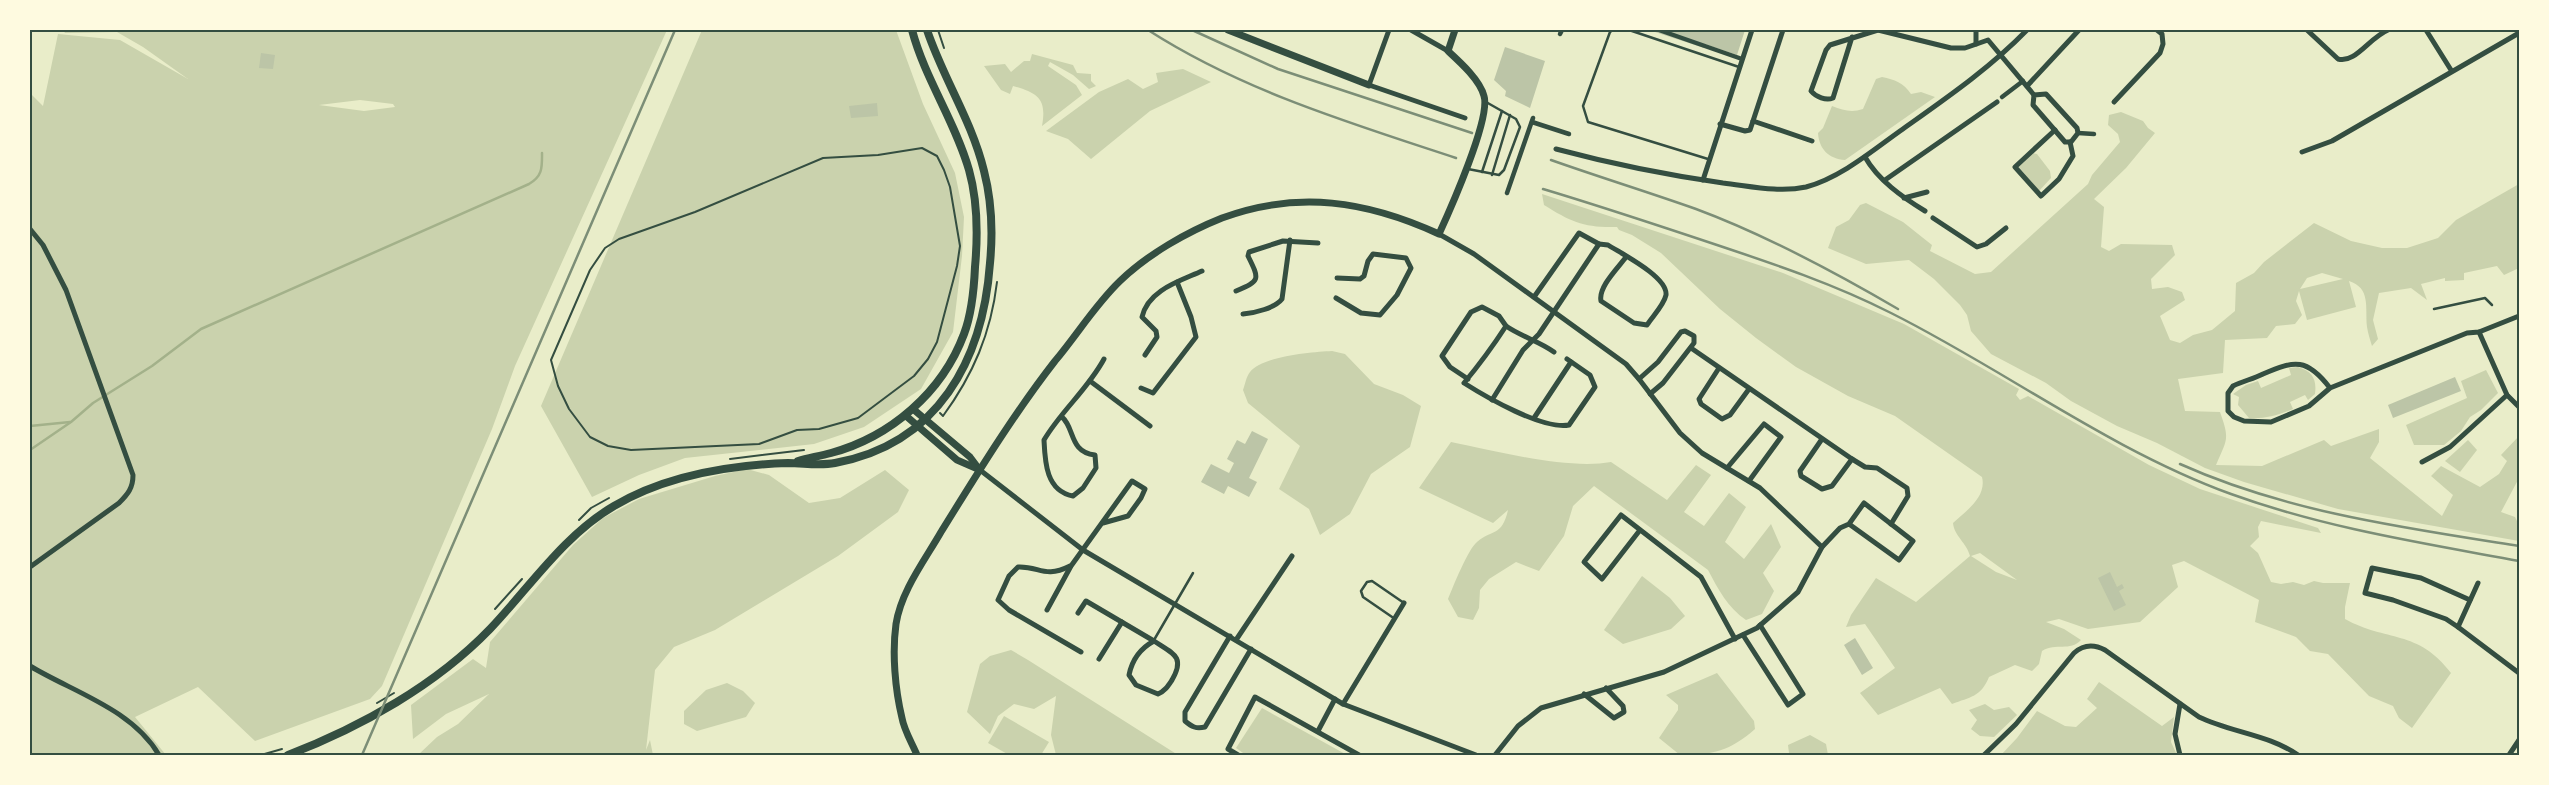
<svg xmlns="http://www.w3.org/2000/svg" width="2549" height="785" viewBox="0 0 2549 785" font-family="'PT Sans Narrow',sans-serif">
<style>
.green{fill:#cad2ad;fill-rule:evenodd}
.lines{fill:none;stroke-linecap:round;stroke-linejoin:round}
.stream{stroke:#a3b18a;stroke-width:2.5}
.building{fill:#bcc5a7}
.path{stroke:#344e41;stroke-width:2}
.service{stroke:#344e41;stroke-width:2.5}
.pedestrian{stroke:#344e41;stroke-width:4.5}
.minor{stroke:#344e41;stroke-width:5}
.tertiary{stroke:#344e41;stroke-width:7}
.secondary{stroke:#344e41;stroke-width:8}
.rail{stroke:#7c8e77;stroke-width:2.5}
.neatline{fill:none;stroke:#344e41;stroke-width:2}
</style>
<rect width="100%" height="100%" fill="#e9edc9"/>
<g class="green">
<path d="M63,30H667L515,366L492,429L382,686L370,699L255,741L198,687L135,717L166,755H30V93L43,106L58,34L120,40L188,79L143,47L117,32L65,33ZM360,100L393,104L395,107L364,111L319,105Z"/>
<polygon points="702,30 896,30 923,104 955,173 964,217 962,256 953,332 921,389 864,427 814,444 685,458 639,475 592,497 541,406"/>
<path d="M1032,54L1073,65L1077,73L1091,74V81L1096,86L1089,89L1073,75L1050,62L1048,66L1076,85L1082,95L1042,126C1047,99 1038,93 1013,86L1010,94L1001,90L984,66L1005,64L1011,72L1024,61H1030Z"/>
<polygon points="1183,69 1211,82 1150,111 1091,159 1068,139 1046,131 1099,92 1128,79 1143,89 1158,82 1156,73"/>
<path d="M1882,77C1895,80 1903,82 1911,94L1921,92L1935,97L1845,160C1829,159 1819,149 1818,133L1823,128L1832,106C1843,110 1851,113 1863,109L1876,79Z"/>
<path d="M2121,112L2143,121L2148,128L2155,133L2126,168L2094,199L2104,207L2101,247L2109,251L2121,244L2172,245L2175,255L2151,279L2152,289L2168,287L2182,292L2185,300L2160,316L2170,340L2180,343L2193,335L2212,330L2235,311L2236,283L2254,273L2264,262L2314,223L2351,241L2382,248H2407L2438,238L2456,220L2519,184V268L2504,275L2497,266L2464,273V280L2445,281V278L2421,284L2427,300L2411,288L2379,293L2373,320L2378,339L2372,346C2370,340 2368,333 2367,327C2365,307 2371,288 2349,281L2356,307L2307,320L2299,291L2296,301L2302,315L2295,324L2276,326L2267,338L2225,340L2223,373L2178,379L2185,411L2220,412C2230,440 2227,439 2216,465L2262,466L2324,440L2331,446L2379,429V442L2370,458L2442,516L2453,495L2431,476L2441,466L2480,487L2499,474L2507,461L2501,455L2519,436V478L2501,512L2515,517L2519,525V541L2338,509L2244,482L2205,468L2157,443L2117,426L2071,401L2046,383L1991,354L1971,331L1967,315L1960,305L1934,279L1909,260L1866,264L1828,248L1836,227L1849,220L1860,205L1866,203L1903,222L1932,245L1930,251L1975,274L1991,272L2088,184L2092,175L2120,142L2118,134L2108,125L2109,115ZM2322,273L2343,279L2300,289L2307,278Z"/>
<polygon points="2032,153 2037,154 2050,171 2051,178 2039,191 2018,166"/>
<path d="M1542,194L1783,273L1904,324L2019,389L2016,395L2020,400L2028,396L2149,465L2200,489L2318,528L2321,533L2261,521L2258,527L2259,537L2250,546L2258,553L2271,582L2281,584L2293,582L2304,585L2314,581L2323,583H2350L2345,607V619C2386,642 2418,629 2451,673L2412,728L2399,718L2393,706L2369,696L2328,654L2310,651L2296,637L2255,622L2259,600L2184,561L2172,565L2178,587L2140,622L2088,629L2059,619L2046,622L2064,629L2081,640C2070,652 2056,642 2042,651L2039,664L2032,671L2015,665L1989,677C1981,697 1970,697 1952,704L1940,688L1878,715L1860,693L1895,668L1865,624L1846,627L1851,615L1876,578L1916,602L1970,556C1967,543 1954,536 1953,523C1966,511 1987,497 1982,477L1895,416L1848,396L1796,367L1756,338L1720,309L1661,253L1632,235L1619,230L1617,227C1585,228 1571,222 1544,205ZM1980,553L2017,580L1996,572L1971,556Z"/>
<path d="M1332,351L1345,354L1374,384L1403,395L1421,406L1410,447L1371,474L1350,514L1320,535L1309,509L1279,489L1300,446L1248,403L1243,390C1245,385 1246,377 1250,372C1263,356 1312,352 1332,351Z"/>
<path d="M2298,367C2312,371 2317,379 2315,394L2308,400L2305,395L2290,402L2293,409C2278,415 2265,419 2249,418L2238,405L2239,397L2233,394L2246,385L2258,381L2261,388L2291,375L2289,368Z"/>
<polygon points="2486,370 2498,393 2481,410 2470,417 2461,431 2444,445 2414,445 2406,425 2467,398 2461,381"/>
<polygon points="2468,440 2477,450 2460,472 2445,461"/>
<path d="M1451,442C1496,451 1568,470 1611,462L1667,500L1696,465L1711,475L1684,512L1704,526L1729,493L1746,507L1725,542L1744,559L1771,524L1781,547L1763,573L1774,591L1762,614L1746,620C1728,608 1718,589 1708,570L1594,486L1573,506L1564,536L1539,571L1516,562L1489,579L1480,590L1479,608L1473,620L1458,617L1448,599C1453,587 1468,549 1477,542C1492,529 1502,537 1508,510L1493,523L1419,488Z"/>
<polygon points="747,469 769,475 809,503 840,498 885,470 909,490 898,512 838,556 715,630 674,647 655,670 646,750 650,740 653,755 418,755 437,737 458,724 489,694 446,714 413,739 411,705 473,659 486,668 490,642 573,545 603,518 639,499 715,476"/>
<polygon points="1642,576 1670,598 1685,616 1671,629 1623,644 1604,630"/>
<polygon points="1011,650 1028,660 1178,755 1056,755 1051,735 1056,696 1034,709 1014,704 998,716 990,734 967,712 980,664 990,656"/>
<path d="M1717,673L1754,721L1755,729C1730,751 1713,755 1680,755L1659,738L1678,710V705L1666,695Z"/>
<polygon points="2099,682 2162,726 2174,717 2171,742 2177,755 2001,755 2017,738 2037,711 2065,726 2076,727 2097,708 2087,699"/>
<polygon points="727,683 743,691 755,703 746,717 697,731 684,724 684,711 706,690"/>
<polygon points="1985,704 1994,710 2009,707 2017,715 1994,737 1980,736 1971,729 1977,720 1969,710"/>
<polygon points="1262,708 1347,755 1246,755 1236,748"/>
<polygon points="1004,716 1049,742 1041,755 1009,755 988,743"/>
<polygon points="1810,735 1826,744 1828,755 1785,755 1789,753 1788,745"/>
</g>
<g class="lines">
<g class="stream">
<polyline points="30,426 70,422"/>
<path d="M30,450L71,422L93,403L152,366L201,329L529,184C543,176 542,167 542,153"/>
</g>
</g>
<g class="building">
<polygon points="1649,30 1745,30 1737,55 1705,44 1704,48"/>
<polygon points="1505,47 1545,61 1530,108 1505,96 1506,91 1494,80"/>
<polygon points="261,53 275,55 273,69 259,68"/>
<polygon points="877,103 878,116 851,118 849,106"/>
<polygon points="2455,377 2461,391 2393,418 2388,405"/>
<polygon points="1252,431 1268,439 1249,478 1257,482 1249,497 1228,486 1224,494 1201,482 1211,464 1229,473 1234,463 1227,459 1237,440 1245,444"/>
<polygon points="2110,572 2117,587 2122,584 2124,588 2119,591 2126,605 2114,611 2098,578"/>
<polygon points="1855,638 1873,668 1862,675 1844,645"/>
</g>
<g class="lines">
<g class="path">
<polyline points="938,30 944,48"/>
<polygon points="922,148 937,156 944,170 950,187 960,246 957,266 937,342 928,359 914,376 858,418 819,429 797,430 759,444 631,450 608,446 590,437 569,409 558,386 551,360 590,270 605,248 619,239 695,212 823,158 878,155"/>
<path d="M940,413L943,416C973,375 991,333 997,282"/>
<polyline points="730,459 804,450"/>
<polyline points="579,520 591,508 609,498"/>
<polyline points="495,609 522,579"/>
<polyline points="377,703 394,693"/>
<polyline points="261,755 282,749"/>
</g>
<g class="service">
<polyline points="1613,30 1610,32 1583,106 1588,122 1708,159"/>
<polyline points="1629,30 1739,67"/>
<polyline points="1468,169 1499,175 1504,170 1520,127 1516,119 1486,102"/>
<polyline points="1482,172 1502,111"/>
<polyline points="1492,175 1510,115"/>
<polyline points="2434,309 2485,298 2492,305"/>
<polyline points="1395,619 1363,597 1361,591 1367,582 1372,581 1404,603"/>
<polyline points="1154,640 1193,573"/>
</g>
<g class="pedestrian">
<polyline points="1659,30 1742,59"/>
<polyline points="1560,34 1562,30"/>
<polyline points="2002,97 2023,81"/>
<polyline points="1532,122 1569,134"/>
<polyline points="2078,133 2094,134"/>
<polyline points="1507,193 1533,118"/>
</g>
<g class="minor">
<polyline points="1389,30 1369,85 1465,118"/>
<polyline points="1411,30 1448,51"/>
<polyline points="1878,30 1951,48 1965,48 1988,40 2034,95"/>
<polyline points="1976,30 1976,44"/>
<path d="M2307,30L2338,59C2355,64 2369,38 2388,30"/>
<polyline points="2426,30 2451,70"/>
<path d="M1852,37L1833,98C1826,101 1816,97 1811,91L1826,50L1830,45L1878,30"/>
<polyline points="2027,86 2079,30"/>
<polygon points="2046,94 2077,128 2078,133 2071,142 2065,142 2033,105 2034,95"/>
<polyline points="2114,102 2160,53 2163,44 2162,34 2157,30"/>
<polyline points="1753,121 1783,30"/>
<polyline points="1720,124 1745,131 1750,130 1753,121 1812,141"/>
<polyline points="2055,130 2015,167 2041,196 2059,179 2073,156 2070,142"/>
<path d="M1556,149C1612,164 1667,175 1723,183C1750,186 1779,193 1806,187C1840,178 1872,151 1900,131C1945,99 1989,69 2027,30"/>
<polyline points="2302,152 2332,141 2519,33"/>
<path d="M1865,157C1878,180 1902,197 1925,211"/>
<polyline points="1703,180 1752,30"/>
<polyline points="1885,180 1997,102"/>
<polyline points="1904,198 1927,192"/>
<polyline points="1933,218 1977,247 1986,244 2006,228"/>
<path d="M30,229L43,245L66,290L133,475C133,488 128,494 119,503L30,567"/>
<polyline points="1439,234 1474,254 1626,364 1639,379 1680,433 1702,453 1760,488 1822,547"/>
<path d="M1599,244L1608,245C1622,254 1668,277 1666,295C1664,305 1652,317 1647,325L1634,323L1601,301C1598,287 1618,268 1626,257"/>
<path d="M1236,291C1260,281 1260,280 1248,256L1249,252L1283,241L1318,243"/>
<polyline points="1336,298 1361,313 1380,315 1397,295 1411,268 1406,258 1373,254 1368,261 1364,276 1360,279 1337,278"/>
<path d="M1243,314C1255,313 1275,308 1282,299L1290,240"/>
<path d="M1506,326C1522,337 1539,341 1554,352"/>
<polyline points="2479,332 2507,395 2519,407"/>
<polyline points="1691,348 1852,459 1865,467 1877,468 1907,488 1908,496 1891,524"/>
<path d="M1145,355L1157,337L1156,331L1142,317C1148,290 1180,281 1202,271"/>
<polyline points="1719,368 1699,399 1701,404 1722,419 1730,415 1749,389"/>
<path d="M1468,379L1450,367L1442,356L1471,312L1482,307L1499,316L1506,326C1493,346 1479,365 1464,383C1486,397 1543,430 1569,425L1595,387L1590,375L1567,359"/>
<polyline points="1639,379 1658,362 1681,332 1685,331 1694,336 1694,343 1663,383 1650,394"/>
<polyline points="1090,381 1150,426"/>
<polyline points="1141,388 1153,393 1196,337 1191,317 1177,282"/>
<path d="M2330,388C2307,358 2295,360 2263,374C2253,379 2243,381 2233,386L2228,393V411L2234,417L2244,421L2271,422L2309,406L2330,388L2467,333L2479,332L2519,316"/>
<polyline points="1492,400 1523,350 1539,334 1599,244 1579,233 1534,297"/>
<path d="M1062,417C1075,428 1069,452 1095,455L1096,468L1083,488L1073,496C1046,491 1045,462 1044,440C1061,411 1088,389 1104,359"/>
<polyline points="1534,418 1571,362"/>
<polyline points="1822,439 1800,471 1801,476 1822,489 1832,486 1852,459"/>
<polyline points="2422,462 2450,447 2507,395"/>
<polyline points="1727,468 1764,424 1781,437 1749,481"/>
<polyline points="980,470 1083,550 1343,704 1476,755"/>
<polyline points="1640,530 1602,579 1584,562 1621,515 1701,577 1735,639"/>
<path d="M1070,566C1044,579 1040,566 1018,567L1009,576L998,600L1009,610L1081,652"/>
<polyline points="2478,583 2458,627 2519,673"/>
<polyline points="1047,610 1071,566 1132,481 1145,489 1141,498 1128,516 1103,523"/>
<path d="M1078,613L1086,601L1154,641C1141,648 1132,660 1129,675L1136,685L1158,694C1165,691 1168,686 1172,680C1186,656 1172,653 1154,641"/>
<polyline points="2458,627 2446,619 2393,600 2365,593 2372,568 2421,578 2470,600"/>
<polyline points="1743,635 1788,705 1803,694 1760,625"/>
<path d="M1230,636L1185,712V721C1192,727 1196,729 1205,727L1251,649"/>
<polyline points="1236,640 1292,556"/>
<polyline points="1099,659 1122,622"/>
<path d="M30,666C73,692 132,709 159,755"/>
<polyline points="1584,694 1614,718 1624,712 1623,706 1606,688"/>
<polyline points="1343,704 1404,603"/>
<polyline points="1318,731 1335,699"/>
<polyline points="1238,755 1228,749 1255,697 1359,755"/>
<polyline points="1495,755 1518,726 1541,708 1664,672 1757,628 1798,592 1822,547 1840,528 1849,524 1899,560 1913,541 1864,503 1849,524"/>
<path d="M1984,755L2016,724L2074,653C2084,644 2094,644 2105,650L2199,717C2230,732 2270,735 2298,755"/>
<polyline points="2180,755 2175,734 2180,704"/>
<polyline points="2509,755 2519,740"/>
</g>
<g class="tertiary">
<polyline points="1228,30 1369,85"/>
<polyline points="913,409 970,457 979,469"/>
<polyline points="905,415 957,460 980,470"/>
<path d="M917,755C912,743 904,730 902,718C895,689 892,653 896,624C901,591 925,560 941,532C977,474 1013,415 1055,361C1077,335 1095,305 1120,281C1148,254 1187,232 1222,218C1298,190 1367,201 1439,234C1450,210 1491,118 1484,96C1480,80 1460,62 1448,51L1455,30"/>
</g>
<g class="secondary">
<path d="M798,461C809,458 820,456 831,453C890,437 942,393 964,334C972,313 974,290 975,267C978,234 978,202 969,170C955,121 925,79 912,30"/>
<path d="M288,755C361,727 436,685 490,629C529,588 564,535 614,506C665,476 730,465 788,463C804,463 819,466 835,463C938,444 983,360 990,263C993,232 992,202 984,171C972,121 943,78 927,30"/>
</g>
<g class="rail">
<path d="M1148,30C1243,91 1350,123 1456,158"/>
<polyline points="1192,30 1278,69 1472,133"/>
<path d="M1551,160C1599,177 1648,192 1696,209C1766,235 1833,271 1898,309"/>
<path d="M1543,189C1600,206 1657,225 1714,244C1774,264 1834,284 1891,313C2005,370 2110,450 2231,494C2325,528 2422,543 2519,561"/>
<path d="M2180,464C2287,512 2404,528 2519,546"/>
<polyline points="362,755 675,30"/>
</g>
</g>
<rect width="2549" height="785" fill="none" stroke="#fefae0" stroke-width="62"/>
<rect x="31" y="31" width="2487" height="723" class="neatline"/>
</svg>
